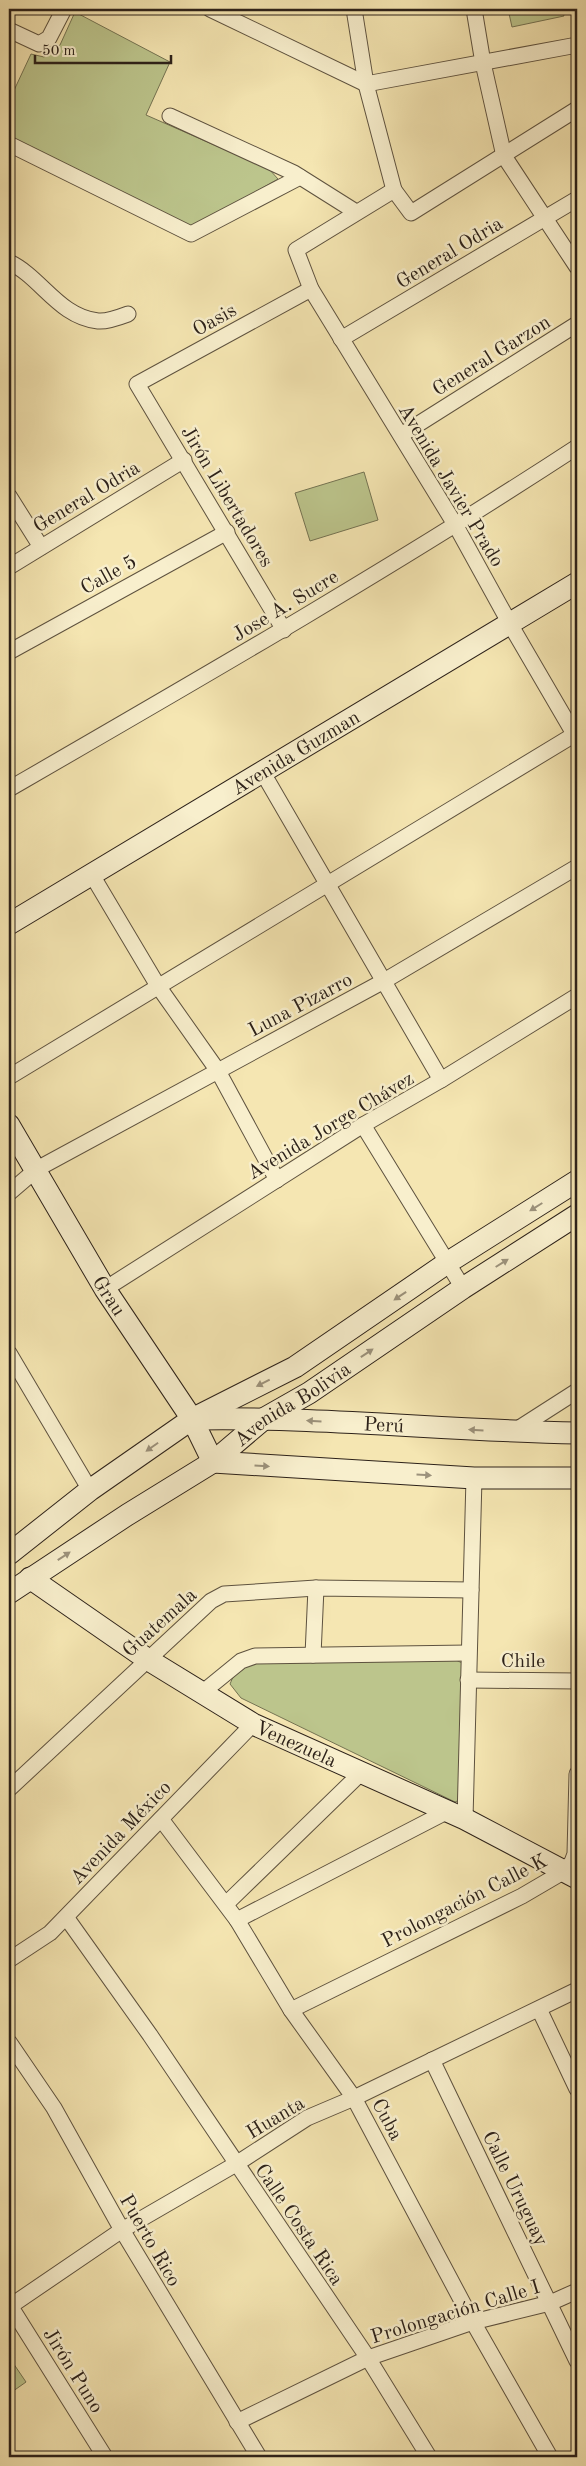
<svg xmlns="http://www.w3.org/2000/svg" width="586" height="2466" viewBox="0 0 586 2466" font-family="'Old Standard TT',serif">
<style>
.green{fill:#bcc58c;stroke:#747352}
.lines{fill:none;stroke-linecap:round;stroke-linejoin:round}
.street-casing{stroke:#5e523f;stroke-width:17}
.secondary-casing{stroke:#2c2119;stroke-width:23}
.street{stroke:#f8efcd;stroke-width:15}
.secondary{stroke:#f8efcd;stroke-width:21}
.oneway{fill:#9c927c}
.labels{text-anchor:middle;stroke-width:5;stroke-linejoin:round;paint-order:stroke}
.street-label{font-size:20px;fill:#2c2119;stroke:#f8efcd}
</style>
<rect width="100%" height="100%" fill="#f5e6b2"/>
<filter id="stains"><feTurbulence type="fractalNoise" baseFrequency=".004" numOctaves="4"/><feColorMatrix values="0 0 0 0 .2 0 0 0 0 .09 0 0 0 0 .02 0 0 0 .5 -.17"/></filter>
<radialGradient id="worn" r=".72"><stop offset=".6" stop-color="#630" stop-opacity="0"/><stop offset="1" stop-color="#630" stop-opacity=".3"/></radialGradient>
<g class="green">
<polygon points="508,9 562,9 564,16 512,27"/>
<polygon points="75,12 170,62 146,115 269,169 278,179 194,227 189,226 9,137 9,101 31,54 44,57 60,45"/>
<polygon points="364,472 378,520 310,541 295,493"/>
<polygon points="258,1658 454,1659 462,1663 462,1799 455,1802 241,1698 230,1684 233,1677"/>
<polygon points="9,2357 26,2382 9,2394"/>
</g>
<g class="lines">
<g class="street-casing">
<g id="street">
<polyline points="210,9 366,84 577,45"/>
<polyline points="354,9 366,84 394,190 411,213 577,109"/>
<polyline points="474,9 483,63 504,156 577,267"/>
<polyline points="9,30 39,44 49,38 64,9"/>
<polyline points="170,116 294,173 356,212"/>
<polyline points="9,144 191,234 300,177"/>
<polyline points="394,190 296,250 311,289 456,526 510,624 577,739"/>
<path d="M9,262C41,277 59,317 98,321C107,322 120,317 128,314"/>
<polyline points="341,339 577,199"/>
<polyline points="401,435 577,324"/>
<polyline points="9,496 41,547"/>
<polyline points="9,567 184,460"/>
<polyline points="284,630 137,384 311,289"/>
<polyline points="9,652 227,532"/>
<polyline points="263,773 441,1080"/>
<path d="M9,789C201,678 392,568 577,447"/>
<polyline points="92,875 158,986 218,1071 277,1180"/>
<polyline points="9,1077 577,733"/>
<polyline points="363,1125 463,1288"/>
<polyline points="9,1193 37,1169 384,981 577,867"/>
<polyline points="105,1289 363,1125 441,1080 577,996"/>
<polyline points="9,1353 90,1490"/>
<polyline points="513,1432 577,1391"/>
<polyline points="313,1655 316,1588"/>
<polyline points="468,1680 577,1681"/>
<polyline points="203,1692 241,1661 255,1656 468,1653"/>
<polyline points="9,1789 211,1601 224,1594 316,1588 471,1590"/>
<polyline points="161,1819 237,1920 291,2010 354,2098 473,2322 550,2457"/>
<polyline points="465,1819 474,1478"/>
<polyline points="226,1904 363,1771"/>
<polyline points="66,1917 150,2035 368,2358 429,2457"/>
<polyline points="237,1920 446,1812"/>
<polyline points="9,1960 50,1933 253,1724"/>
<polyline points="539,2009 577,2089"/>
<polyline points="291,2010 522,1896 563,1872 572,1862 575,1854 577,1774"/>
<polyline points="9,2042 54,2108 122,2230 259,2457"/>
<polyline points="432,2060 577,2361"/>
<polyline points="9,2304 105,2457"/>
<polyline points="9,2307 122,2230 236,2164 307,2118 354,2098 577,1990"/>
<polyline points="237,2422 368,2358 473,2322 550,2303 577,2291"/>
</g>
</g>
<g class="secondary-casing">
<g id="secondary">
<path id="s1" d="M9,924L577,583"/>
<path id="s2" d="M9,1125L105,1289L192,1419L213,1462"/>
<path id="s3" d="M198,1419C325,1417 451,1431 577,1433"/>
<polyline points="213,1462 474,1478 577,1478"/>
<polyline points="9,1554 90,1490 192,1419 295,1367 447,1263 577,1181"/>
<path id="s4" d="M30,1578L147,1659L253,1724L465,1819L577,1878"/>
<path id="s5" d="M9,1593L127,1515L213,1462L265,1418L309,1393L463,1288L577,1215"/>
</g>
</g>
<use href="#street" class="street"/>
<use href="#secondary" class="secondary"/>
</g>
<defs><path id="oneway-solid" d="M-6-.8H1V-3.2L6.5 0L1 3.2V.8H-6Z" transform="scale(1.25)"/></defs>
<g class="oneway">
<use href="#oneway-solid" transform="translate(536 1207) rotate(148)"/>
<use href="#oneway-solid" transform="translate(502 1263) rotate(-32)"/>
<use href="#oneway-solid" transform="translate(400 1296) rotate(146)"/>
<use href="#oneway-solid" transform="translate(367 1353) rotate(-34)"/>
<use href="#oneway-solid" transform="translate(263 1383) rotate(153)"/>
<use href="#oneway-solid" transform="translate(314 1421) rotate(-177)"/>
<use href="#oneway-solid" transform="translate(476 1430) rotate(-177)"/>
<use href="#oneway-solid" transform="translate(152 1447) rotate(145)"/>
<use href="#oneway-solid" transform="translate(262 1466) rotate(3)"/>
<use href="#oneway-solid" transform="translate(424 1475) rotate(3)"/>
<use href="#oneway-solid" transform="translate(64 1556) rotate(-33)"/>
</g>
<g class="labels">
<g class="street-label">
<text transform="translate(449 252) rotate(-31)" y="7">General Odria</text>
<text transform="translate(214 319) rotate(-29)" y="7">Oasis</text>
<text transform="translate(491 355) rotate(-32)" y="7">General Garzon</text>
<text transform="translate(452 485) rotate(59)" y="7">Avenida Javier Prado</text>
<text transform="translate(86 496) rotate(-31)" y="7">General Odria</text>
<text transform="translate(228 496) rotate(59)" y="7">Jirón Libertadores</text>
<text transform="translate(108 574) rotate(-29)" y="7">Calle 5</text>
<text transform="translate(285 605) rotate(-31)" y="7">Jose A. Sucre</text>
<text dy="7" stroke="none"><textPath href="#s1" startOffset="334">Avenida Guzman</textPath></text>
<text transform="translate(300 1004) rotate(-28)" y="7">Luna Pizarro</text>
<text transform="translate(330 1125) rotate(-31)" y="7">Avenida Jorge Chávez</text>
<text dy="7" stroke="none"><textPath href="#s2" startOffset="198">Grau</textPath></text>
<text dy="7" stroke="none"><textPath href="#s5" startOffset="341">Avenida Bolivia</textPath></text>
<text dy="7" stroke="none"><textPath href="#s3" startOffset="186">Perú</textPath></text>
<text transform="translate(159 1622) rotate(-42)" y="7">Guatemala</text>
<text x="523" y="1667">Chile</text>
<text dy="7" stroke="none"><textPath href="#s4" startOffset="314">Venezuela</textPath></text>
<text transform="translate(120 1832) rotate(-46)" y="7">Avenida México</text>
<text transform="translate(464 1900) rotate(-27)" y="7">Prolongación Calle K</text>
<text transform="translate(275 2117) rotate(-31)" y="7">Huanta</text>
<text transform="translate(388 2119) rotate(62)" y="7">Cuba</text>
<text transform="translate(516 2188) rotate(64)" y="7">Calle Uruguay</text>
<text transform="translate(300 2224) rotate(56)" y="7">Calle Costa Rica</text>
<text transform="translate(151 2240) rotate(60)" y="7">Puerto Rico</text>
<text transform="translate(455 2311) rotate(-17)" y="7">Prolongación Calle I</text>
<text transform="translate(74 2370) rotate(58)" y="7">Jirón Puno</text>
</g>
</g>
<rect width="586" height="2466" fill="none" stroke="#f5e6b2" stroke-width="30"/>
<rect x="10" y="10" width="566" height="2446" fill="none" stroke="#2c2119" stroke-width="2.5"/>
<rect x="15" y="15" width="556" height="2436" fill="none" stroke="#2c2119"/>
<path d="M35 55v8h136v-8" fill="none" stroke="#2c2119" stroke-width="2.5"/>
<text x="42" y="55" font-size="15" fill="#2c2119" stroke="#f8efcd" stroke-width="4" paint-order="stroke">50 m</text>
<rect width="100%" height="100%" filter="url(#stains)"/>
<rect width="100%" height="100%" fill="url(#worn)"/>
</svg>
